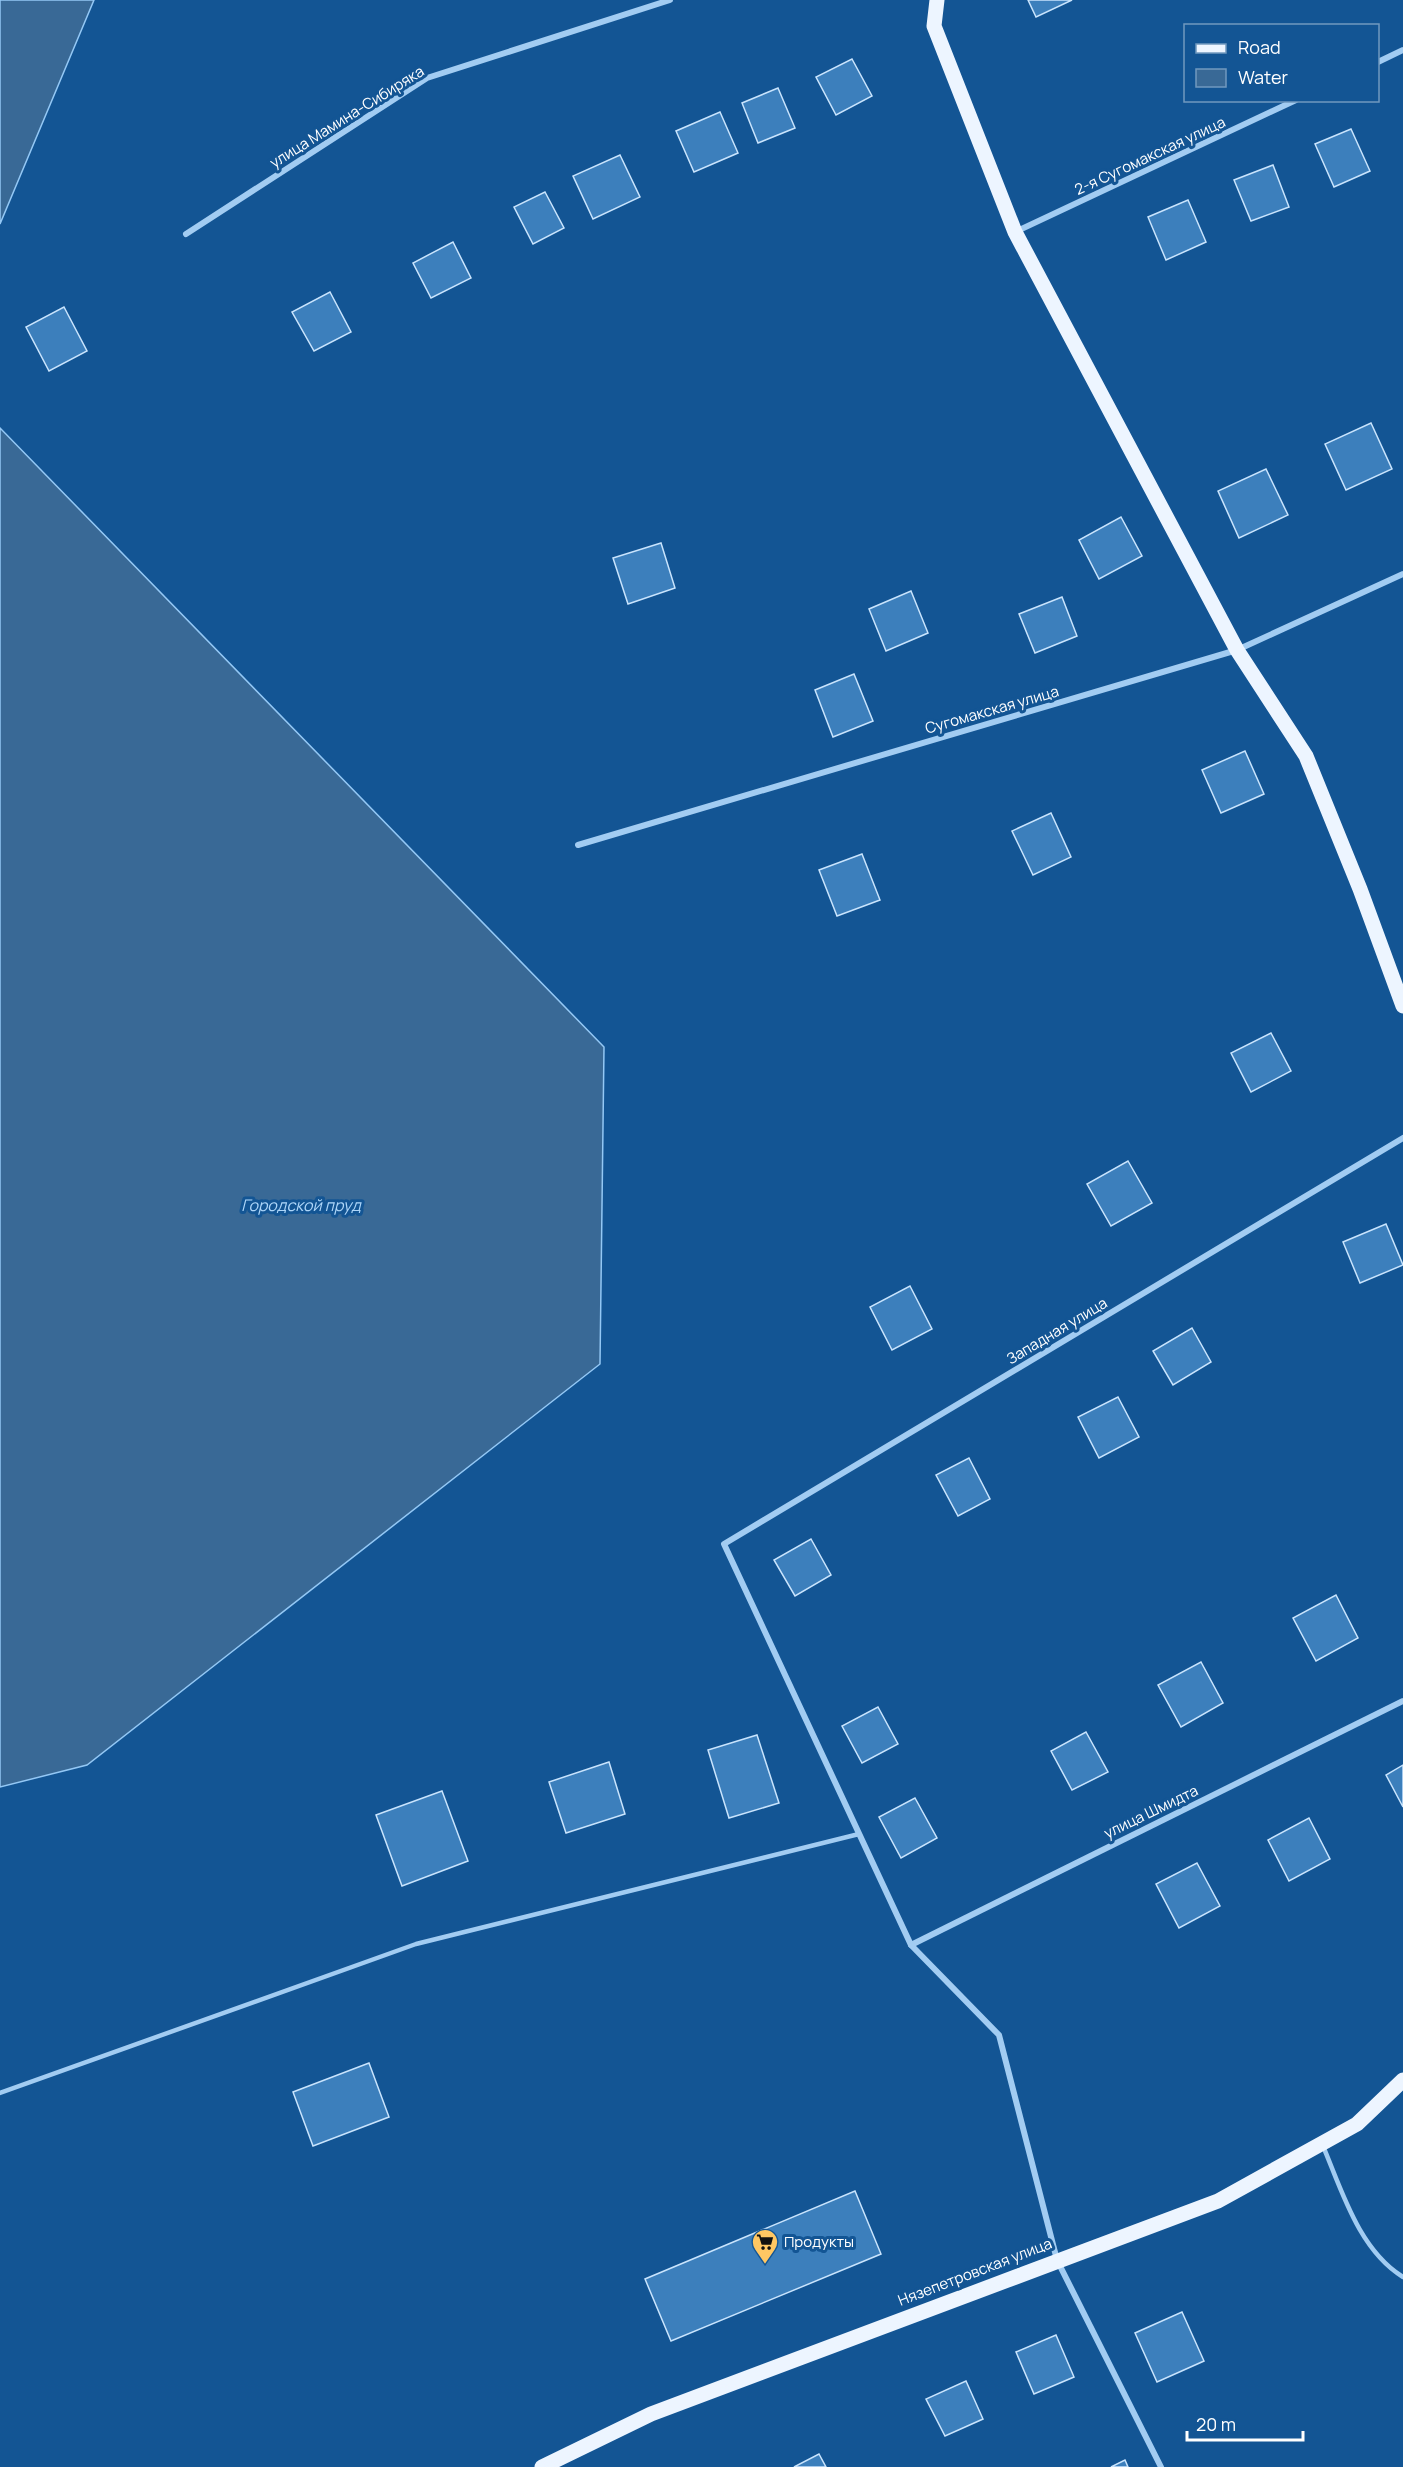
<svg xmlns="http://www.w3.org/2000/svg" width="1403" height="2467" viewBox="0 0 1403 2467" font-family="Manrope,sans-serif">
<style>
.water{fill:#396996;stroke:#94c8f5;stroke-width:1.5}
.building{fill:#3c7fbc;stroke:#c9e4fd;stroke-width:1.5}
.lines{fill:none;stroke-linecap:round;stroke-linejoin:round}
.service{stroke:#a2ccf2;stroke-width:4.5}
.minor{stroke:#a2ccf2;stroke-width:6}
.primary{stroke:#edf5ff;stroke-width:15}
.labels{text-anchor:middle;stroke-width:6;stroke-linejoin:round;paint-order:stroke}
.street-label{font-size:15px;fill:#fff;stroke:#135594}
.poi-label{font-size:15px;fill:#fff;stroke:#135594;text-anchor:start}
.water-label{font-size:16px;font-style:italic;fill:#aed6f9;stroke:#135594}
</style>
<rect width="100%" height="100%" fill="#135594"/>
<g class="water">
<polygon points="0,0 94,0 0,224"/>
<polygon points="0,428 604,1047 600,1364 87,1765 0,1787"/>
</g>
<g class="building">
<polygon points="1028,0 1072,0 1036,17"/>
<polygon points="852,59 872,96 836,115 816,77"/>
<polygon points="778,88 795,128 758,143 742,103"/>
<polygon points="720,112 738,153 694,172 676,131"/>
<polygon points="1351,129 1370,171 1334,187 1315,144"/>
<polygon points="620,155 640,197 593,219 573,176"/>
<polygon points="1273,165 1289,207 1251,221 1234,180"/>
<polygon points="545,192 564,228 533,244 514,207"/>
<polygon points="1188,200 1206,242 1166,260 1148,217"/>
<polygon points="453,242 471,278 431,298 413,263"/>
<polygon points="330,292 351,332 314,351 292,312"/>
<polygon points="64,307 87,351 49,371 26,327"/>
<polygon points="1371,423 1392,469 1346,490 1325,444"/>
<polygon points="1266,469 1288,515 1239,538 1218,491"/>
<polygon points="1121,517 1142,556 1099,579 1079,540"/>
<polygon points="661,543 675,588 628,604 613,558"/>
<polygon points="911,591 928,633 886,651 869,609"/>
<polygon points="1062,597 1077,636 1035,653 1019,614"/>
<polygon points="854,674 873,721 833,737 815,690"/>
<polygon points="1245,751 1264,794 1221,813 1202,770"/>
<polygon points="1051,813 1071,857 1033,875 1012,831"/>
<polygon points="862,854 880,900 837,916 819,870"/>
<polygon points="1271,1033 1291,1071 1251,1092 1231,1053"/>
<polygon points="1128,1161 1152,1203 1111,1226 1087,1184"/>
<polygon points="1386,1224 1403,1265 1360,1283 1343,1242"/>
<polygon points="910,1286 932,1329 892,1350 870,1307"/>
<polygon points="1192,1328 1211,1362 1173,1385 1153,1351"/>
<polygon points="1118,1397 1139,1437 1099,1458 1078,1417"/>
<polygon points="969,1458 990,1499 958,1516 936,1475"/>
<polygon points="811,1539 831,1575 795,1596 774,1560"/>
<polygon points="1336,1595 1358,1638 1316,1661 1293,1618"/>
<polygon points="1201,1662 1223,1703 1181,1727 1158,1685"/>
<polygon points="878,1707 898,1744 862,1763 842,1726"/>
<polygon points="1086,1732 1108,1772 1072,1790 1051,1751"/>
<polygon points="757,1735 779,1803 729,1818 708,1750"/>
<polygon points="609,1762 625,1814 566,1833 549,1782"/>
<polygon points="1403,1765 1403,1807 1386,1775"/>
<polygon points="442,1791 468,1861 402,1886 376,1815"/>
<polygon points="915,1798 937,1838 901,1858 879,1817"/>
<polygon points="1309,1818 1330,1859 1289,1881 1268,1840"/>
<polygon points="1197,1863 1220,1906 1179,1928 1156,1884"/>
<polygon points="369,2063 389,2117 313,2146 293,2092"/>
<polygon points="855,2191 881,2254 671,2341 645,2279"/>
<polygon points="1182,2312 1204,2361 1157,2382 1135,2333"/>
<polygon points="1056,2335 1074,2377 1034,2394 1016,2352"/>
<polygon points="966,2381 983,2419 945,2436 926,2399"/>
<polygon points="819,2454 826,2467 794,2467"/>
<polygon points="1125,2460 1128,2467 1111,2467"/>
</g>
<g class="lines">
<g class="service">
<polyline points="0,2093 416,1944 859,1834"/>
<path d="M1323,2146C1342,2191 1359,2250 1403,2277"/>
</g>
<g class="minor">
<polyline points="1378,62 1403,50"/>
<polyline points="1017,231 1296,100"/>
<polyline points="186,234 427,78 670,0"/>
<polyline points="578,845 1237,650 1403,574"/>
<polyline points="911,1945 1403,1701"/>
<polyline points="1161,2467 1057,2260 999,2035 911,1945 724,1544 1403,1138"/>
</g>
<g class="primary">
<polyline points="937,0 934,26 1015,232 1237,650 1306,756 1360,889 1403,1006"/>
<polyline points="542,2467 651,2414 1218,2201 1357,2124 1403,2080"/>
</g>
</g>
<defs>
<g id="supermarket-pin" transform="scale(1.35)"><path d="M0 17L-7.5 6A9.5 9.5 0 1 1 7.5 6Z" fill="#ffc763" stroke="#135594"/><path d="M-6-5.5h2.5l.6 2H6L4.5 2H-2.5L-4.4-4H-6ZM-1.5 3.2a1.3 1.3 0 1 0 .1 0ZM3 3.2a1.3 1.3 0 1 0 .1 0Z" fill="#111"/></g>
</defs>
<g fill-rule="evenodd">
<use href="#supermarket-pin" x="765" y="2242"/>
</g>
<g class="labels">
<g class="street-label">
<text transform="translate(347 117) rotate(-32)" y="5">улица Мамина-Сибиряка</text>
<text transform="translate(1150 156) rotate(-25)" y="5">2-я Сугомакская улица</text>
<text transform="translate(992 710) rotate(-16)" y="5">Сугомакская улица</text>
<text transform="translate(1057 1331) rotate(-31)" y="5">Западная улица</text>
<text transform="translate(1151 1812) rotate(-26)" y="5">улица Шмидта</text>
<text transform="translate(975 2272) rotate(-21)" y="5">Нязепетровская улица</text>
</g>
<g class="poi-label">
<text x="784" y="2247">Продукты</text>
</g>
<g class="water-label">
<text x="301" y="1211">Городской пруд</text>
</g>
</g>
<rect x="1184" y="24" width="195" height="78" fill="#135594" stroke="#7199bf" stroke-width="1.5"/>
<rect x="1196" y="44" width="30" height="9" fill="#edf5ff" stroke="#7199bf" stroke-width="1.5"/>
<text x="1238" y="54" font-size="18" fill="#ffffff">Road</text>
<rect x="1196" y="69" width="30" height="18" fill="#396996" stroke="#7199bf" stroke-width="1.5"/>
<text x="1238" y="84" font-size="18" fill="#ffffff">Water</text>
<path d="M1187 2431v9h116v-9" fill="none" stroke="#ffffff" stroke-width="3"/>
<text x="1196" y="2431" font-size="18" fill="#ffffff" stroke="#135594" stroke-width="4.5" paint-order="stroke">20 m</text>
</svg>
